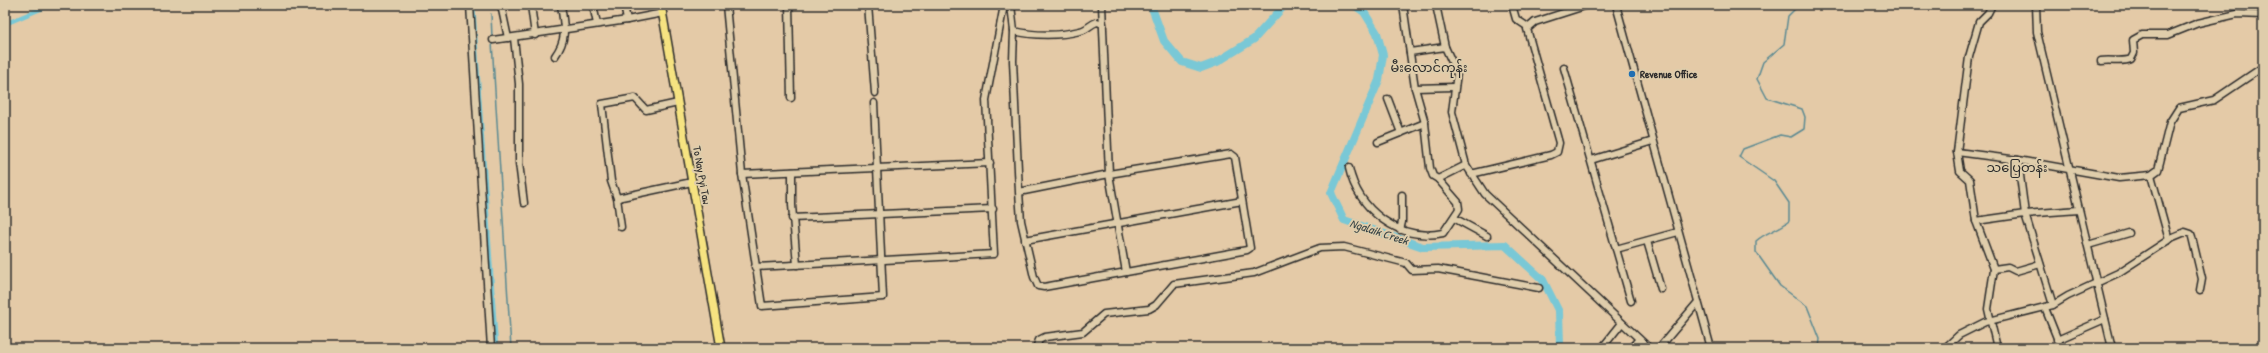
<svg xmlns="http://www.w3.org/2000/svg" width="2268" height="353" viewBox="0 0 2268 353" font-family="'Patrick Hand','Noto Sans Myanmar',sans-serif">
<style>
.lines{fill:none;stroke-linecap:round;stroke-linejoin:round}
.stream{stroke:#5a8992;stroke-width:1.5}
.canal{stroke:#79c8d6;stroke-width:4.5}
.river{stroke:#79c8d6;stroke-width:8}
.minor-casing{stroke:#2b2b2b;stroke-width:9}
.major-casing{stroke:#2b2b2b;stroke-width:10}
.minor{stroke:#dfcdab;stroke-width:6}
.major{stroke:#f6e381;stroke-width:7}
.poi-dot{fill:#1f6fb2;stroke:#dfcdab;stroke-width:1.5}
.labels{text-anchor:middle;stroke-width:4;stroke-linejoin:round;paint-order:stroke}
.poi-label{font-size:11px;font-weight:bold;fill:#2b2b2b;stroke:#dfcdab;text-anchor:start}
.street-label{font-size:11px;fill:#2b2b2b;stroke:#dfcdab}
.water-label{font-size:12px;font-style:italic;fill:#374345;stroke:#dfcdab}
.quarter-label{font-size:13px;fill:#2b2b2b;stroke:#dfcdab}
</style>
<rect width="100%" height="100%" fill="#e4caa7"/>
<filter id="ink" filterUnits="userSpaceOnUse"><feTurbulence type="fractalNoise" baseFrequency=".025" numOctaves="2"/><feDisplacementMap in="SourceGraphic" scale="8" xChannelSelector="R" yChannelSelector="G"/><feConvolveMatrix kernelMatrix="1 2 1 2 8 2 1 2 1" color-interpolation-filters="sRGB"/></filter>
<g filter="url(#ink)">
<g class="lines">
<g class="stream">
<path d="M1799,5L1788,16L1784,44L1763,62L1757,79L1767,98L1802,109L1805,117L1804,129L1791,137L1780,135L1743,149L1739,157L1774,181L1789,203V221C1777,231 1767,231 1756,241V252L1780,286L1807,306L1820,339L1819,348"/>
<polyline points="491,14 492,38"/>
<polyline points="492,42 511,348"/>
</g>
<g class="canal">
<polyline points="473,5 496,348"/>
<polyline points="5,24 50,5"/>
</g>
<g class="river">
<polyline points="1151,5 1164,41 1182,62 1201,68 1217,62 1254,39 1283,7 1290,5"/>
<polyline points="1354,5 1364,12 1377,33 1383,55 1379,80 1331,193 1344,220 1423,247 1505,245 1543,280 1559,312 1560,345 1558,348"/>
</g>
<g class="minor-casing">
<g id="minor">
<polyline points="470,5 491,348"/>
<polyline points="501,5 508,38"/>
<polyline points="531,5 535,35"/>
<polyline points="593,5 597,24"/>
<polyline points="726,5 742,174 762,306 883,297 874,103"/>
<polyline points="789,5 791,98"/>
<polyline points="868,5 875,93"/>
<polyline points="1011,5 1014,31 1013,61 1019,192 1021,221 1034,277 1038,286 1044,287 1247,250 1250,248 1235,157 1231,154 1109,174 1019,192"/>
<polyline points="1102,5 1109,174 1126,272"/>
<polyline points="1436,5 1445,47 1457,73 1452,112 1466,165 1485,194 1649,348"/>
<polyline points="1512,5 1516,19 1528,27"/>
<polyline points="1616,5 1711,348"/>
<polyline points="1992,5 1988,13 1979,22 1969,57 1957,152 1960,171 1970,180 1976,221 1994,269 1988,309 1997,348"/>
<polyline points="2036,5 2037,32 2112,348"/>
<polyline points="627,20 663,13"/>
<path d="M1014,31C1034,36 1060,36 1080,31C1087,30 1090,24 1097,22L1103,24"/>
<polyline points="514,38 519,84 519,163 524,203"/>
<polyline points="493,40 627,20 624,5"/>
<polyline points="1410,52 1445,47"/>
<path d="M555,56C568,38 564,26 561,5"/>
<path d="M2101,61C2111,59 2121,63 2131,59L2134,53L2133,40L2142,35H2168L2198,23L2237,14L2263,15"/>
<polyline points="1564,68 1631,301"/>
<polyline points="1415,88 1454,87"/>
<polyline points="1388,99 1401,133"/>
<polyline points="1378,142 1425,123"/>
<polyline points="1957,152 2018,160 2119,178 2151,175 2158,170 2170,122 2179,108 2214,100 2263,67"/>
<polyline points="1591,160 1653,141"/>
<polyline points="2018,160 2025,214 2053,305"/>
<path d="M1349,168C1358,210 1399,242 1443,233L1459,209L1458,202L1438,179L1433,176L1430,168L1425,123L1415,88L1403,5"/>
<polyline points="792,172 792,205 797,265"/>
<polyline points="742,174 990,163"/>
<polyline points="1471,174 1551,155 1557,152 1559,143 1527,29 1535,22 1588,5"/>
<polyline points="2151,175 2169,240"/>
<polyline points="1438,179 1466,165"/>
<polyline points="617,198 692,182"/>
<polyline points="792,218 993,209"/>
<polyline points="1454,218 1487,236"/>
<polyline points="1976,221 2025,214 2079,210"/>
<polyline points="621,227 617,198 611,181 602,104 635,98 646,110 678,103"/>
<polyline points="1400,230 1402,222 1402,195"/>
<polyline points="1025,240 1242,201"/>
<polyline points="1647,241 1661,289"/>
<polyline points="2088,245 2129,233"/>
<polyline points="1616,249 1678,232"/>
<polyline points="755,267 994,254 986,100 1004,5"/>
<polyline points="1994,269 2008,267 2016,271 2040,264"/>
<polyline points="2045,308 2061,348"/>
<polyline points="2057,340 2105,319"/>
<polyline points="1036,348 1039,340 1045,337 1083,332 1104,314 1149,309 1156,305 1174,284 1254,273 1320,248 1344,247 1406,263 1412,270 1438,269 1539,288"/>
<polyline points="1602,348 1622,323"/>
<polyline points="1631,348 1639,339"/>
<polyline points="1659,348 1698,302"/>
<polyline points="1945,348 1959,335 1985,322 2053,305 2068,296 2118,273 2173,237 2185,232 2191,234 2192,237 2202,279 2200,290"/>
</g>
</g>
<g class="major-casing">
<polyline id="major" points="661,5 721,348"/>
</g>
<use href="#minor" class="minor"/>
<use href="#major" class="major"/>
</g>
</g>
<circle class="poi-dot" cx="1632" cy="74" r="4"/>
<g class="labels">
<g class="poi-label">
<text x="1640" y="78">Revenue Office</text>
</g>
<g class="street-label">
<text transform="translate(702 175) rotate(80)" y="4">To Nay Pyi Taw</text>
</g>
<g class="water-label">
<text transform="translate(1379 232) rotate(18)" y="4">Ngalaik Creek</text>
</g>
<g class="quarter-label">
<text x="1429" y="72">မီးလောင်ကုန်း</text>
<text x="2017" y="172">သပြေတန်း</text>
</g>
</g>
<rect width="2268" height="353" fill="none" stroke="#dfcdab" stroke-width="20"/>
<rect x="10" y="10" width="2248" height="333" fill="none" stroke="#2b2b2b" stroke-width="1.5" filter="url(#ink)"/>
</svg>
